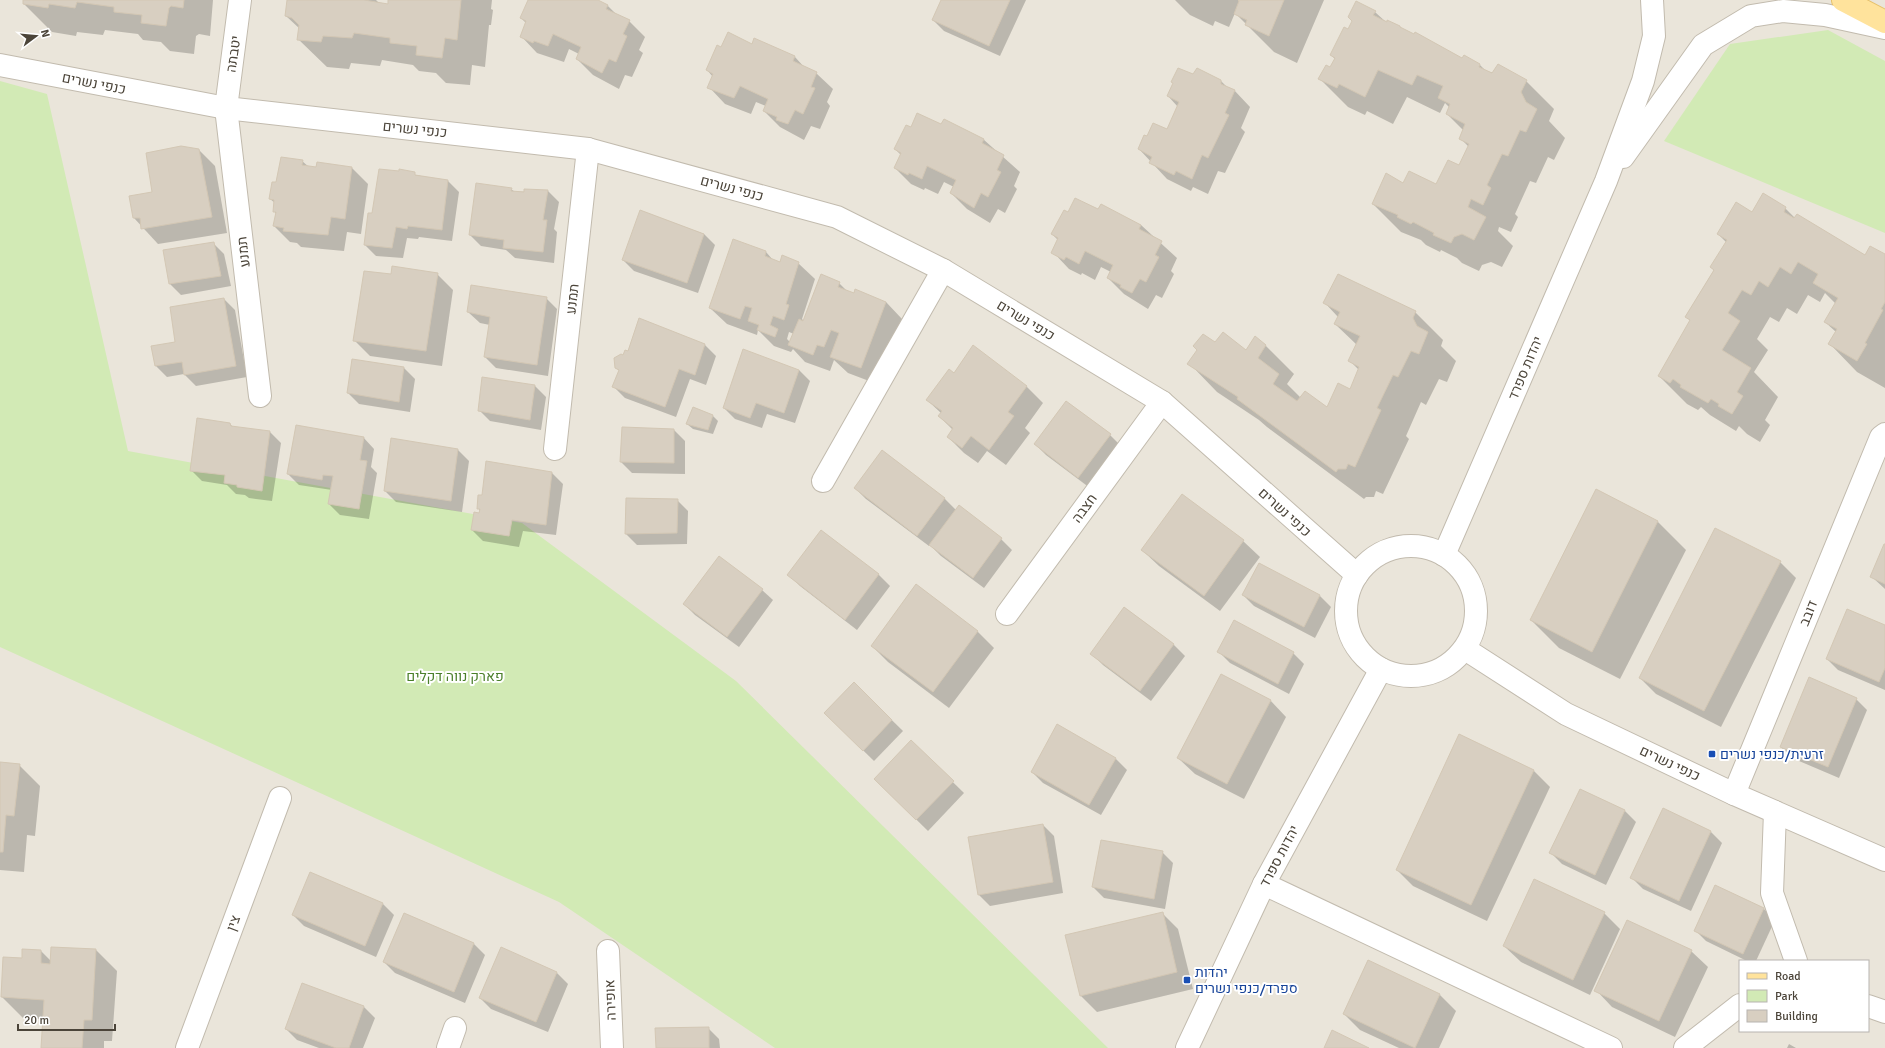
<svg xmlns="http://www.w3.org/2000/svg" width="1885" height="1048" viewBox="0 0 1885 1048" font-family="Signika,Heebo,sans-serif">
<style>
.residential{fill:#eae5da;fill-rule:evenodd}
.green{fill:#d2eab5}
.shadow{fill:#0003;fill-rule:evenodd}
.building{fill:#d8cfc1;stroke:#d3c7b4}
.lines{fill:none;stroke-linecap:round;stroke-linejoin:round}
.minor-casing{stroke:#c2bbae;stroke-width:24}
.major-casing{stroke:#e6c16a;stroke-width:24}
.minor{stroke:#fff;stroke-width:22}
.major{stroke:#ffe39c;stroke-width:22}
.transit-dot{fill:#1a4fb4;stroke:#fff;stroke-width:1.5}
.labels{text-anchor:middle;stroke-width:4;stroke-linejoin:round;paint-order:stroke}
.street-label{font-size:14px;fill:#4b4439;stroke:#fff}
.park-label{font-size:14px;fill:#4a7f2a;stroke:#fff}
.transit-label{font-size:14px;fill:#164399;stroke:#fff;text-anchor:start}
</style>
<rect width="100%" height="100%" fill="#f6f3ec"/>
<path class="residential" d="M0,0H1885V1048H0ZM1740,961H1868V1031H1740Z"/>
<g class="green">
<polygon points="1828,30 1885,61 1885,233 1664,141 1730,44"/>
<polygon points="0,81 47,94 128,451 522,523 736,681 1108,1048 775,1048 559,902 0,647"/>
</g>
<g class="shadow">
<polygon points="24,0 213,0 210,36 199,34 196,36 194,54 170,51 161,42 143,40 138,34 105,30 103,35 77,32 76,36 52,32 24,4"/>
<polygon points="288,0 376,0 379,3 389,5 389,0 492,0 491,9 493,10 491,25 489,25 485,67 472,65 470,85 446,83 436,73 419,71 413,65 382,60 380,66 351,63 349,69 327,67 298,39 300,29 286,16"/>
<polygon points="529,0 596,0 607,5 617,15 629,21 645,37 639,50 643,53 632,77 625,75 619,89 593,75 577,59 579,54 569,49 564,62 537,53 521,36 526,23 521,18"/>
<polygon points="942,0 1026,0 1000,56 944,31 933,20"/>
<polygon points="1175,0 1324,0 1297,63 1274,52 1235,13 1229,27 1215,21 1213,26 1190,15"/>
<polygon points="1375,12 1387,23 1400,27 1403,30 1463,60 1464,57 1480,65 1486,71 1526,81 1554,109 1549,121 1565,138 1554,160 1548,157 1536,183 1530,181 1515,214 1518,217 1511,232 1499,227 1498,231 1513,246 1502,267 1491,262 1482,265 1479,271 1462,263 1457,258 1441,250 1440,252 1426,245 1421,240 1401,232 1373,204 1403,184 1437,185 1460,166 1469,147 1460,138 1463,130 1447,114 1450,108 1445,103 1440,113 1407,97 1393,124 1367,111 1365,115 1348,107 1320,79 1331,68 1335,59 1331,55 1349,31"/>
<polygon points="755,40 795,57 805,68 816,73 833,89 827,102 830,106 820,129 811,126 804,140 780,127 764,111 766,106 756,102 751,114 725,104 709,87 713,77 707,70 722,48 753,45"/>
<polygon points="1194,75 1221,81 1227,87 1234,90 1250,107 1241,128 1245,132 1225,173 1218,171 1208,194 1193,187 1191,191 1167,179 1139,149 1147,137 1167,130 1178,107 1168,96"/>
<polygon points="941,125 983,139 1020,172 1014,186 1017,189 1005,213 998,209 990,223 967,209 951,193 954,187 944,182 938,194 925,188 924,190 911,184 895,168 901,155 895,149 911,128"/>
<polygon points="199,150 215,166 227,233 158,244 134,218 153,193"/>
<polygon points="302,161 309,167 352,168 368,184 361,234 347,232 344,251 301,247 297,243 290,242 274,226 276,214 274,211 275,203 270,199 277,183"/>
<polygon points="399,172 448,181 459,192 452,241 419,237 418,239 407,238 403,258 376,256 365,245 373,214"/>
<polygon points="511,189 515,192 548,191 559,202 554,229 557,232 554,263 515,258 506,250 481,246 470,235"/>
<polygon points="1785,208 1795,218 1866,256 1885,255 1885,388 1857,372 1829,343 1836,332 1825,322 1836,304 1825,293 1820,302 1808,295 1797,314 1787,308 1779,322 1770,317 1757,339 1768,350 1754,372 1778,397 1765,420 1770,425 1760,442 1747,434 1739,426 1736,431 1710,415 1701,407 1698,410 1687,404 1659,376 1691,321 1686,316 1714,270 1711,267 1727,243 1718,234 1752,213"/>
<polygon points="1098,210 1141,225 1177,258 1171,271 1174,274 1162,298 1156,295 1148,309 1124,294 1108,278 1111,272 1101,267 1095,280 1082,273 1081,275 1069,269 1053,252 1058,240 1052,234 1069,213"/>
<polygon points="641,211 704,234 715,245 698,293 634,271 623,260"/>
<polygon points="213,243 224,254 231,286 181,295 170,284"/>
<path d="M766,252L773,260L781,263H798L815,279L802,319L804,321L839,283L848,292L886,302L902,319L877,384L848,373L834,360L830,371L805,362L793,349L791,352L774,346L758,330L757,335L727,324L710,308ZM789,332L794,334L790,342L787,339Z"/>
<polygon points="437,274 453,290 442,366 370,356 354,340"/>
<polygon points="546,298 557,309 548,376 496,368 485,357 490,325 480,323 468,312"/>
<polygon points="224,299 235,310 247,377 196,386 184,374 167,377 156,366 176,343"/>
<polygon points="1325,303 1415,312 1443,340 1441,346 1456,361 1447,382 1439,379 1426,405 1421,402 1406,436 1409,439 1383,494 1376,491 1374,497 1366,497 1364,499 1267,427 1259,420 1217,392 1189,363 1199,350 1216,344 1246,351 1255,338 1266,346 1294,374 1287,384 1301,398 1328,409 1351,391 1359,370 1350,361 1357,345 1335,324 1338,317"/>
<polygon points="640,320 705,345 716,356 706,385 690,379 676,417 625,398 614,387 620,371 616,368 628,352"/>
<polygon points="973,347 1027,387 1043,403 1025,428 1030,433 1006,465 987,451 978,463 964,453 948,437 953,430 939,416 941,413 927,400 954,374"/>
<polygon points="404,368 415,379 410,412 359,404 348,393"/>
<polygon points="799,370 810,381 795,423 767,414 762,428 735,419 724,408"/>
<polygon points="483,378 535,386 546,397 541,430 490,421 479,410"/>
<polygon points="693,408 713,416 718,421 713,434 693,429 687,424"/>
<polygon points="230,424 233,427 270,432 281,443 272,501 249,498 245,495 236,494 227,485 202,481 191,470"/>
<polygon points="674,430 685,441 685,474 632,473 621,462"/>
<polygon points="1110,435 1121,446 1090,488 1046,455 1035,444"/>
<polygon points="363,437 374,449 371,467 377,473 369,519 340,515 329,504 332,490 299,485 288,474"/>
<polygon points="458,450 469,461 462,512 396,502 385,491"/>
<polygon points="882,451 945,499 956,510 1001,539 1012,550 984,588 941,556 930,545 929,546 866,499 855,488"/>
<polygon points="552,473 563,484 556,535 523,531 519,547 483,541 472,530 480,514 480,511 478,508 483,496"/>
<polygon points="1596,490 1658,522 1686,550 1620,679 1559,648 1531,620"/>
<polygon points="1182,495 1243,541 1260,557 1220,611 1159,566 1142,550"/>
<polygon points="677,500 688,511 687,544 637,545 626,534"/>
<polygon points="822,532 879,575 890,586 857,630 800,586 789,575"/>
<polygon points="1885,546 1885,589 1872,577"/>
<polygon points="1780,562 1796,578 1721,727 1656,694 1640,678"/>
<polygon points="1259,565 1320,596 1331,607 1315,638 1254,606 1243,595"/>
<polygon points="917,586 978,632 994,648 949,708 888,662 872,646"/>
<polygon points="762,590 773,600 739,647 695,615 684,604"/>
<polygon points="1125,608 1174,645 1185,656 1151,701 1103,665 1092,654"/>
<polygon points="1885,626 1885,690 1838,670 1827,659"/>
<polygon points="1219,652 1293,653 1304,664 1289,694 1230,663"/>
<polygon points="854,683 903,731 874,761 825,713"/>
<polygon points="1856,699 1867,710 1839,778 1792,758 1781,747"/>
<polygon points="1270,700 1286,717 1244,799 1195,774 1178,758"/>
<polygon points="1460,735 1534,771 1550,787 1487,921 1413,886 1397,870"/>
<polygon points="911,741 964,793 928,831 875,779"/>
<polygon points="1116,759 1127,770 1101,815 1043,783 1032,772"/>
<polygon points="0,763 19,765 40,786 35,836 27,835 24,872 0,870"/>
<polygon points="1580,790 1625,811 1636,822 1606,885 1562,864 1551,853"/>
<polygon points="1663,810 1711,832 1722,843 1691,911 1643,889 1632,878"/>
<polygon points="1043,825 1054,836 1063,893 990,906 979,895"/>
<polygon points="1162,852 1173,863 1165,909 1104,898 1093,887"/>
<polygon points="310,874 383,904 394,915 376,957 304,926 293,915"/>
<polygon points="1715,887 1764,909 1775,920 1756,961 1747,961 1706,941 1695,930"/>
<polygon points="1162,913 1178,929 1193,989 1097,1012 1081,996"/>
<polygon points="1604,913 1620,929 1590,995 1521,962 1504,946"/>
<polygon points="474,944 485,955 465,1003 395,973 384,962"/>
<polygon points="52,948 96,950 117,971 112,1041 104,1041 104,1048 42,1048 44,1019 23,1018 2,997 23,959 41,951 51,961"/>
<polygon points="1691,951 1708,967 1675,1037 1612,1007 1596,990"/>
<polygon points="1368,961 1440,995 1456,1011 1439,1048 1399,1048 1360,1030 1344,1014"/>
<polygon points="557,973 568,984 548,1032 491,1009 480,998"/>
<polygon points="303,984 364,1007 375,1018 363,1048 319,1048 297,1040 286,1029"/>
<polygon points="708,1028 719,1039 720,1048 657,1048"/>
<polygon points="1789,1044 1796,1048 1787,1048"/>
</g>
<g class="building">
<polygon points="23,0 184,0 183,8 171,6 169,8 166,26 141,23 142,15 114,12 114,7 77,2 75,8 49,4 48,8 23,4"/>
<polygon points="287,0 364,0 388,4 388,0 461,0 457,40 445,38 442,58 416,55 417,46 390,43 390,38 354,33 352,38 323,36 321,42 297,40 299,25 292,18 285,16"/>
<polygon points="528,0 598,0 608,5 606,9 630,20 623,34 627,36 616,62 609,59 602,73 576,59 581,47 553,34 548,46 534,41 533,43 520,37 526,21 520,18"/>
<polygon points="941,0 1010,0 989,46 932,20"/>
<polygon points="1238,0 1284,0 1269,36 1245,25 1247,20 1234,14 1239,1"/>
<polygon points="1356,1 1376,11 1373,15 1387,22 1387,20 1400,26 1400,27 1414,34 1415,32 1462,58 1464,55 1480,64 1479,67 1492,73 1498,64 1527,80 1521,92 1526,102 1537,109 1526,132 1520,130 1508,156 1502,154 1487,185 1491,188 1483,205 1471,199 1468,207 1486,217 1474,240 1462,234 1454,237 1451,243 1433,235 1434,233 1413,222 1411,224 1397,217 1398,215 1372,204 1386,173 1403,183 1409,171 1436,184 1448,160 1459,165 1469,144 1459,139 1465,124 1446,114 1450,104 1438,98 1443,86 1417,75 1412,85 1378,70 1365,97 1339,84 1337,88 1318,79 1326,65 1330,67 1335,58 1330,55 1344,27 1348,29 1352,21 1348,17"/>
<polygon points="728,32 752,44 754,38 795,56 793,61 817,72 811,87 815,88 803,114 795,110 788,124 776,120 777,117 763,111 768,99 740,86 734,98 707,88 713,74 706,70 717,45 721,47"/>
<polygon points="1178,68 1193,74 1197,68 1221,80 1221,84 1235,90 1225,113 1229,115 1208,158 1202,155 1192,179 1176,171 1174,175 1149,163 1152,157 1138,149 1144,135 1147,136 1153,123 1167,129 1179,102 1167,96 1173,83 1171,82"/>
<polygon points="917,113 941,124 944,119 984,139 982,143 1004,155 997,170 1001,172 988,197 981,193 974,208 950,193 956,180 927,166 922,179 909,173 908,175 894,168 901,153 894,149 906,125 911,127"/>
<polygon points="181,146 199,149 212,217 141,229 140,218 133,218 129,196 152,192 146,153"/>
<polygon points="281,157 303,160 302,165 316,167 317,162 352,167 345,219 331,217 328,235 283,231 284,228 273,226 276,212 273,212 274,200 269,199 272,182 276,182"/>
<polygon points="379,169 399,171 399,169 415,172 415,175 448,180 442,230 408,226 407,229 396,227 392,248 364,245 368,213 372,213"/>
<polygon points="476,183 512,188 511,191 524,192 524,189 548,190 543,220 547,220 543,252 503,248 504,240 469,235"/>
<polygon points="1763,193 1786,207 1784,212 1794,218 1797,214 1865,255 1870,246 1885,254 1885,302 1881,309 1883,310 1865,343 1867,344 1857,361 1828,344 1837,329 1824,322 1838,298 1813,283 1818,274 1798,262 1791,274 1780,267 1768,287 1759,281 1751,295 1742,290 1728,313 1740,321 1722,350 1751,368 1737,392 1743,396 1732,414 1718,406 1719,404 1711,399 1708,403 1680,387 1681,385 1673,379 1670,383 1658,376 1690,320 1685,317 1714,270 1710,267 1727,240 1717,234 1736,202 1752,212"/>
<polygon points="1075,198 1098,209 1101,204 1141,225 1139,229 1162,241 1155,255 1159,257 1146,282 1140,279 1132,293 1120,287 1121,285 1107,278 1113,265 1085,251 1079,264 1066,257 1064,260 1051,253 1058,238 1051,234 1064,210 1068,212"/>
<polygon points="640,210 704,234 687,283 622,260"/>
<polygon points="733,239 766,251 765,256 780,262 782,255 799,262 786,304 789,305 784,320 773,316 770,325 778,329 775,337 757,330 759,325 748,321 752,308 745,306 740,319 709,308"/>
<polygon points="214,242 221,276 169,284 163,250"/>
<polygon points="392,266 438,273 426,351 353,341 364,271 391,274"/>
<polygon points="821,274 840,282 838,287 854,293 855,289 886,302 861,368 830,357 839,333 831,330 824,347 817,345 813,355 788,345 799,319 803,321"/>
<polygon points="1338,274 1416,311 1413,318 1417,326 1428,332 1419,354 1411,351 1398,377 1393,375 1377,408 1381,410 1355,467 1348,464 1346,469 1338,469 1336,472 1237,399 1238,397 1187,364 1197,350 1193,346 1203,334 1215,342 1223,332 1246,350 1255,336 1266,345 1258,358 1279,374 1273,384 1297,401 1305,391 1327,407 1338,383 1350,389 1359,367 1348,361 1360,336 1334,324 1340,312 1323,303"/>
<polygon points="471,285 547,297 537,365 484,357 490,317 467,312"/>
<polygon points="224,298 236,366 184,375 182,362 155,366 151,346 175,342 170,307"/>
<polygon points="639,318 705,344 695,375 679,369 665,407 612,387 619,370 615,368 614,358 621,354 623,355 625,350 628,351"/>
<polygon points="973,345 1027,386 1008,412 1014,416 989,450 971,436 962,448 947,437 953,428 938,416 942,411 926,400 949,369 954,373"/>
<polygon points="743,349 799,370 784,413 756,403 750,418 723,408"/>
<polygon points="352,359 404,367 399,402 347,393"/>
<polygon points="482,377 535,385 530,420 478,411"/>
<polygon points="1066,401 1111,434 1078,478 1034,444"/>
<polygon points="693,407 713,415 708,430 686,424"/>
<polygon points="197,418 230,423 231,426 270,431 262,491 237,487 237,485 224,483 225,475 190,471"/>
<polygon points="296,425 364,437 360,460 367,461 359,509 328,504 333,476 323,475 322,480 287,474"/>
<polygon points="622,427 674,429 674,463 620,462"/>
<polygon points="391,438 458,449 451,501 384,491"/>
<polygon points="882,450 945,498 917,536 854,488"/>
<polygon points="486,461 552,472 546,525 512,520 509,536 471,530 474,512 479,513 480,509 477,509 478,495 482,495"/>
<polygon points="1596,489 1658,521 1592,652 1530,620"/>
<polygon points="1182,494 1244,540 1204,596 1141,550"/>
<polygon points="626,498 678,499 677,533 625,534"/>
<polygon points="959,505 1002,538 973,578 929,545"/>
<polygon points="1715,528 1781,561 1704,711 1639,678"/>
<polygon points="821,530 879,574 845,620 787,575"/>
<polygon points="1884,544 1885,544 1885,584 1870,577"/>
<polygon points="719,556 763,589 727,637 683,604"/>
<polygon points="1259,563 1320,595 1304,627 1242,595"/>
<polygon points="916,584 978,631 933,692 871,646"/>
<polygon points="1124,607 1174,644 1140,691 1090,654"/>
<polygon points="1847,609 1885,625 1885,668 1879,682 1826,659"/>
<polygon points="1234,620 1294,652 1278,684 1217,652"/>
<polygon points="1221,674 1271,700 1227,784 1177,758"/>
<polygon points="1809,677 1857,698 1828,767 1780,747"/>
<polygon points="854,682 892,720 863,751 824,713"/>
<polygon points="1057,724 1116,758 1089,805 1031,772"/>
<polygon points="1459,734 1534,770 1471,905 1396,870"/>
<polygon points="911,740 954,781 916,820 874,779"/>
<polygon points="0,762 20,764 14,816 6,815 3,852 0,852"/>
<polygon points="1580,789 1625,810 1595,875 1549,853"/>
<polygon points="1663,808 1711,831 1679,901 1630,878"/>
<polygon points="1043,824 1053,882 978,895 968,837"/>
<polygon points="1101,840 1163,851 1154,899 1092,887"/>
<polygon points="310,872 383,903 365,946 292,915"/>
<polygon points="1534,879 1605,912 1573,980 1503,946"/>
<polygon points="1715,885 1764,908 1743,954 1694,931"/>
<polygon points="1163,912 1177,972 1080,996 1065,935"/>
<polygon points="404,913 474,943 454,992 383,962"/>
<polygon points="1627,920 1692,950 1659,1021 1594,991"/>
<polygon points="51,947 96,949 92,1020 84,1020 82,1048 41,1048 44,1000 1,997 3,957 22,958 22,949 41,950 41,963 50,964"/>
<polygon points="501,947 557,972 536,1022 479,998"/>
<polygon points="1368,960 1440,994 1415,1048 1343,1014"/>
<polygon points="302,983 364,1006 349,1048 336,1048 285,1029"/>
<polygon points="709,1027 709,1048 656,1048 655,1028"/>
<polygon points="1332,1030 1369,1048 1324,1048"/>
</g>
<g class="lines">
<g class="minor-casing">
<g id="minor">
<polyline points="240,0 226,108 260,396"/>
<polyline points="0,65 226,108 588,149 837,217 943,270 1162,402 1357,575"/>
<polyline points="1623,157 1703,45 1751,16 1783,11 1825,15 1885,28"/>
<polyline points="555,449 588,149"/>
<polyline points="823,481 943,270"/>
<circle cx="1411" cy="611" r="65"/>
<polyline points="1444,555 1606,181 1643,81 1654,36 1652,0"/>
<polyline points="1007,614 1162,402"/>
<polyline points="1465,649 1566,714 1734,794 1885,860"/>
<polyline points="1734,794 1881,437 1885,434"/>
<polyline points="1775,812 1772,893 1796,961"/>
<polyline points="1264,884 1611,1048"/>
<polyline points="608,951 612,1048"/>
<polyline points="1868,1006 1885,1012"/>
<polyline points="187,1048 280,798"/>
<polyline points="448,1048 455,1028"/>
<polyline points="1187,1048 1264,884 1381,669"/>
<polyline points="1685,1048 1740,1005"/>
</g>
</g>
<g class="major-casing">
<polyline id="major" points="1843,0 1885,22"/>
</g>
<use href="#minor" class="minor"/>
<use href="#major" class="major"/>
</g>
<g class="transit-dot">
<rect x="1708" y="750" width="8" height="8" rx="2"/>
<rect x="1183" y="976" width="8" height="8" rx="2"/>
</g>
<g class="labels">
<g class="street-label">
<text transform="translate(233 54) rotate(-82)" y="5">יטבתה</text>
<text transform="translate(94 83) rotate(11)" y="5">כנפי נשרים</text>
<text transform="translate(415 129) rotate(6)" y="5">כנפי נשרים</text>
<text transform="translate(732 188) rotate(15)" y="5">כנפי נשרים</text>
<text transform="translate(243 252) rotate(-97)" y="5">תמנע</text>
<text transform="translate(572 299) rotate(-84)" y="5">תמנע</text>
<text transform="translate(1026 320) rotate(31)" y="5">כנפי נשרים</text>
<text transform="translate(1525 368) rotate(-67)" y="5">יהדות ספרד</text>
<text transform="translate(1084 508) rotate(-54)" y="5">חצבה</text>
<text transform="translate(1285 512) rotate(42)" y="5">כנפי נשרים</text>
<text transform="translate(1808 613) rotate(-68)" y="5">דובב</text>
<text transform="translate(1670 763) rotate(25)" y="5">כנפי נשרים</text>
<text transform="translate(1279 856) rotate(-62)" y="5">יהדות ספרד</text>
<text transform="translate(233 923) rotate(-69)" y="5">צין</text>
<text transform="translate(610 1000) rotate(-92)" y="5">אופירה</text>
</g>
<g class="park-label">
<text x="455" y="681">פארק נווה דקלים</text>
</g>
<g class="transit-label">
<text x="1720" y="759">זרעית/כנפי נשרים</text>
<text x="1195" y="977">יהדות<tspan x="1195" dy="16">ספרד/כנפי נשרים</tspan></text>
</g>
</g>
<rect x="1739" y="960" width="130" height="72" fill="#ffffff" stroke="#b7b4b0"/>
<rect x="1747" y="973" width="20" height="6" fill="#ffe39c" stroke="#b7b4b0"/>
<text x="1775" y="980" font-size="12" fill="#4b4439">Road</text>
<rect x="1747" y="990" width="20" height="12" fill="#d2eab5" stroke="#b7b4b0"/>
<text x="1775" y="1000" font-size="12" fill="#4b4439">Park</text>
<rect x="1747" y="1010" width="20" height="12" fill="#d8cfc1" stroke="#b7b4b0"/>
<text x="1775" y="1020" font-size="12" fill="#4b4439">Building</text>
<g transform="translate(36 36) rotate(74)" stroke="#ffffff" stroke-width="3" paint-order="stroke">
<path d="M0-3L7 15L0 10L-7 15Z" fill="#4b4439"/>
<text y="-6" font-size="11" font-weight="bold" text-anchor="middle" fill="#4b4439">N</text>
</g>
<path d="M18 1024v6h97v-6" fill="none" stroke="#4b4439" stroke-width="2"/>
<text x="24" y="1024" font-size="12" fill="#4b4439" stroke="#ffffff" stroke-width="3" paint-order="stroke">20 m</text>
</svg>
